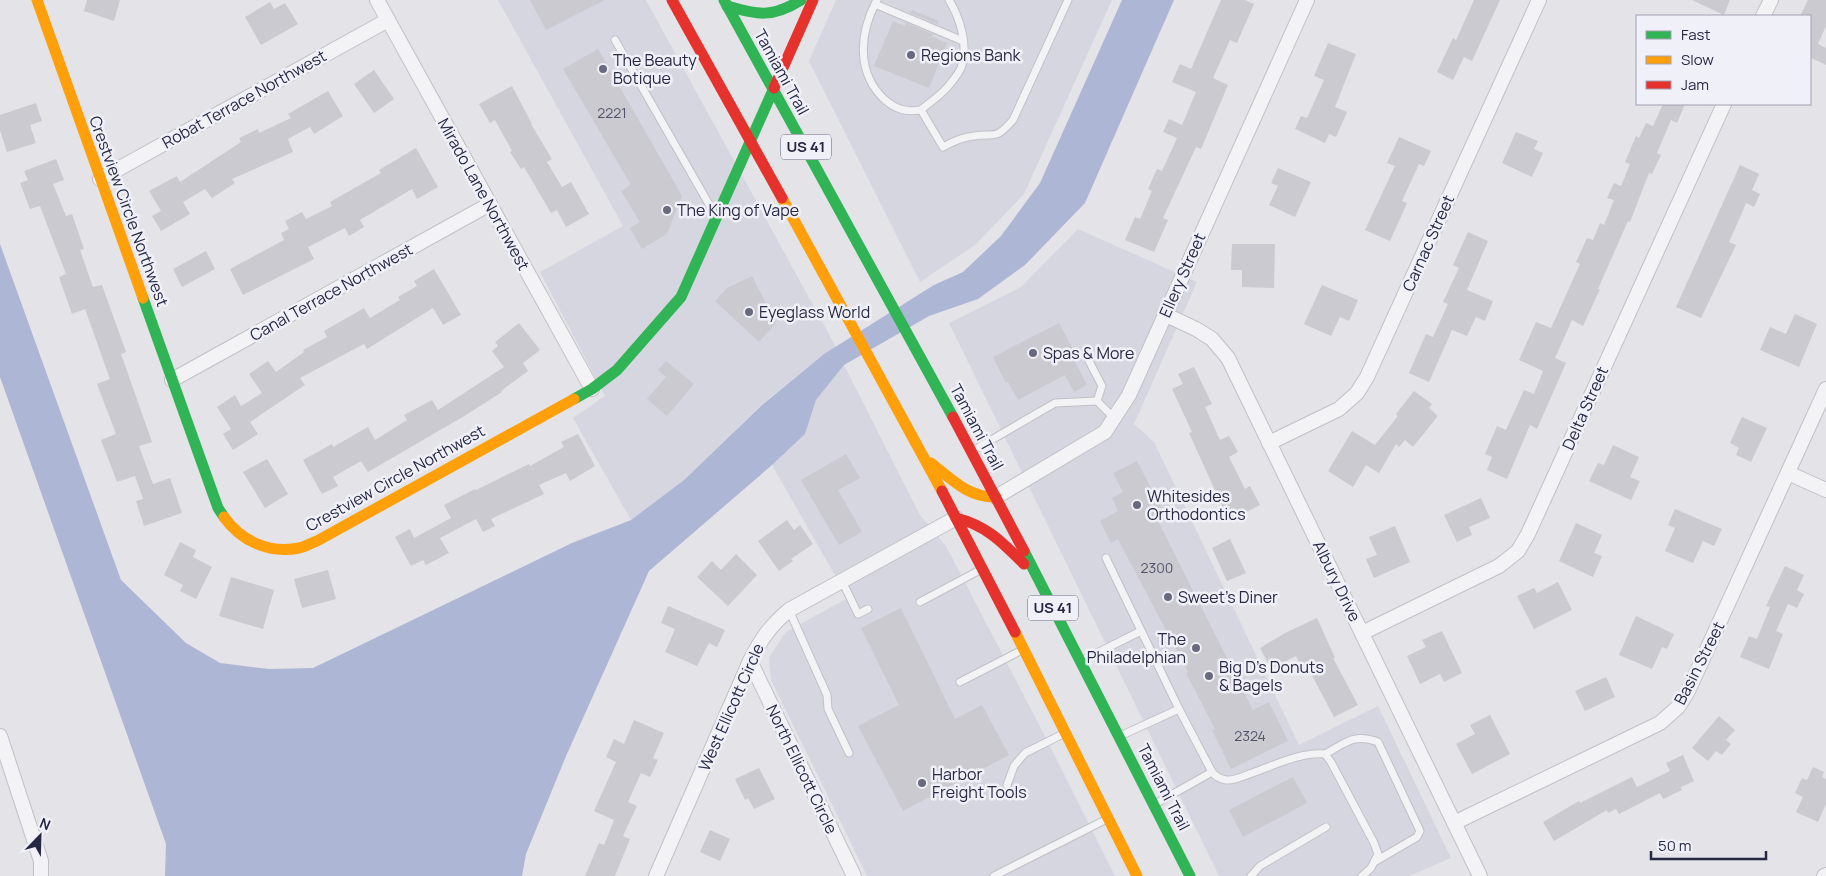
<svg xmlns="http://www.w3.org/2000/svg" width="1826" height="876" viewBox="0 0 1826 876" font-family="Manrope,sans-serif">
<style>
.built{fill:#d6d6e1}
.water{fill:#aeb6d6}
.building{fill:#cacad0}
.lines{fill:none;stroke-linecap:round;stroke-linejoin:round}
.lane-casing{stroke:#c0c0c6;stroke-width:9}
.street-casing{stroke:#c0c0c6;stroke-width:16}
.lane{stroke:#f3f3f5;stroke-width:7}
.street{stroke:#f3f3f5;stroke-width:14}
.fast{stroke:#30b455;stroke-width:11}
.slow{stroke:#ff9f0a;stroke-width:11}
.jam{stroke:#e5322d;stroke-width:11}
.poi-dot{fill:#696a7d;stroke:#f0f1f8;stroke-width:2}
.labels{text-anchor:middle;stroke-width:5;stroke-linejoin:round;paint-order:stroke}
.number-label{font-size:14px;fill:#525368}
.shield{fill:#f0f1f8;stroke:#63657a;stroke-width:1}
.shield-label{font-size:15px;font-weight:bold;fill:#272944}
.poi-label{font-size:16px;fill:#272944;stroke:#f0f1f8;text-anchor:start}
.street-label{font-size:16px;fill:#272944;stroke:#f0f1f8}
</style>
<rect width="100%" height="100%" fill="#e3e3e8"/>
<g class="built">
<polygon points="498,0 646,0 836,347 824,354 762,404 684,480 631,520 573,418 605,396 540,272 623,226"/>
<polygon points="836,0 1112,0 1024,194 975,245 920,282 809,61"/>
<polygon points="1078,229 1197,282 1134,424 1154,442 1299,745 1378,706 1451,858 1409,876 1219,876 949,323 1021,287"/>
<polygon points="844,365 920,515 946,546 1046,738 1115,876 867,876 771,680 769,657 786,632 846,599 836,577 772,465 805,434 816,400"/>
</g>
<polygon class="water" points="1122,0 1174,0 1085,203 1025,265 978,299 929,316 844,365 816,400 805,434 772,465 649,571 566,756 526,854 522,876 165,876 166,844 0,377 0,244 121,580 186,643 220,663 269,669 313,668 572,543 631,520 684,480 762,405 824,354 934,285 963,272 1001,236 1040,183"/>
<g class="building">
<polygon points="87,0 120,0 114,21 84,11"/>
<polygon points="530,0 605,0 546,30"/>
<polygon points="1221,0 1245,0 1254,4 1237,43 1230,40 1213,78 1228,85 1201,149 1196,147 1163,218 1168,220 1154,252 1125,240 1135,217 1140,219 1152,191 1148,189 1157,169 1162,171 1177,138 1163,132 1169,119 1182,125 1196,92 1172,82 1180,64 1191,69"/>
<polygon points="1474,0 1500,0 1472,61 1464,57 1453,80 1437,72 1453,38 1456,40"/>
<polygon points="1692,0 1730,0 1724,15"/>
<polygon points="1808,0 1826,0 1826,26 1818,44 1826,48 1826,65 1811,58 1810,61 1810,16 1800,16"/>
<polygon points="270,2 274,9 285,3 298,24 261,45 245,17"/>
<polygon points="912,10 939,21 937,24 910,13"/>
<polygon points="893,21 905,26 906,23 933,34 932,37 947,43 929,88 874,66"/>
<polygon points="1328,43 1356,54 1335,107 1347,112 1336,137 1329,134 1325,143 1295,129 1301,116 1307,118 1324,80 1314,76"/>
<polygon points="598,49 682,196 667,234 642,249 630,228 640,222 621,191 631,185 563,69"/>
<polygon points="374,70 394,99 374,113 354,84"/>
<polygon points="512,86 532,124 531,124 552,159 547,162 562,187 571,182 589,214 566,227 557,210 551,213 524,167 521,169 510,152 512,151 495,120 490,123 479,104"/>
<polygon points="328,91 343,116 314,134 310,127 288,139 293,152 232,179 235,183 212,198 205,189 183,202 190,214 161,231 152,216 161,211 149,191 177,176 180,182 241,142 239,138 258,129 259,133 291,118 288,114"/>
<polygon points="36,103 42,121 30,125 36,143 7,152 0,130 0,115"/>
<polygon points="1663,104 1685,104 1677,123 1671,120 1657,153 1661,155 1652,174 1649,173 1630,222 1628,221 1598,289 1600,289 1583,326 1572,320 1555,358 1566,363 1537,429 1530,425 1507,479 1487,470 1492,457 1485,454 1497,426 1506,430 1524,390 1534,394 1543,371 1519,360 1536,322 1551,328 1580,264 1576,262 1587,238 1593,240 1600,223 1604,225 1614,200 1607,198 1614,183 1621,186 1630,164 1625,162 1636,136 1639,138 1646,123 1653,126"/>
<polygon points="1516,132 1538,141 1534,149 1543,153 1532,177 1502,163"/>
<polygon points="1399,137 1431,151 1424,166 1419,164 1402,201 1407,203 1390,241 1365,230 1395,166 1387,163"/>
<polygon points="416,148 438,187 417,199 412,189 360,220 364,227 349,236 345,228 308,247 314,259 243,295 230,269 284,240 281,233 289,229 285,221 302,212 306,219 332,206 330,202 381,173 379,170"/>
<polygon points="56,159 64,180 53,184 66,216 72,214 84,249 80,250 93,287 102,285 126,352 121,354 152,442 139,446 153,484 170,478 182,513 144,526 136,501 143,499 135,476 117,482 101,440 116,434 97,384 110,379 85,309 72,314 59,277 66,274 40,206 30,209 20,183 28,180 24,171"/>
<polygon points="1740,165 1759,174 1752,190 1760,194 1754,207 1746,203 1741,215 1729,242 1736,245 1701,318 1676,307"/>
<polygon points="1278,168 1311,182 1295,217 1269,205 1278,186 1271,183"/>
<polygon points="1468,232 1488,241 1467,290 1493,301 1485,321 1476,317 1467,336 1452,330 1429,382 1409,373 1426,334 1433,337 1448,304 1443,302 1459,268 1453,265"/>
<polygon points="1232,244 1275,244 1274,288 1242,287 1242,270 1231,270"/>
<polygon points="206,251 215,269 182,287 173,269"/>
<polygon points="434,269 461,315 443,325 433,308 367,349 364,344 300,378 305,385 250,422 258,434 233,450 223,434 231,429 217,407 235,395 241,406 262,393 249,374 268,361 276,372 304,352 303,350 327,337 324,331 364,308 370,318 400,300 398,297 417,286 414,281"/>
<polygon points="752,276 776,323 759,342 715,301 727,288"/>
<polygon points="1322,285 1358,300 1349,321 1340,317 1331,336 1304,324"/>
<polygon points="1795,314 1817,324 1799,367 1760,350 1770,327 1786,334"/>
<polygon points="519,323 540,350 523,363 528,371 501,391 502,392 466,415 368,472 361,461 333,477 338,486 322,494 303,460 332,444 333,447 368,427 375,440 407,420 404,415 432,400 438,410 504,367 492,351 498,346 495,342"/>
<polygon points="1059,323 1073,349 1069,350 1087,385 1074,392 1065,375 1018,400 1008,382 1006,383 993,357"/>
<polygon points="666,361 694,384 667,416 647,399 666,377 658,370"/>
<polygon points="1194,367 1212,404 1205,407 1220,440 1229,436 1238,452 1229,457 1245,489 1250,486 1260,505 1229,521 1189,433 1192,432 1172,389 1183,384 1178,374"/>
<polygon points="1414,391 1432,404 1429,408 1438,416 1413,447 1405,440 1399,447 1396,444 1379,473 1366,465 1353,487 1328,471 1352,431 1375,445 1398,416 1396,414"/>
<polygon points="1742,417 1767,428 1751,462 1736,455 1739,448 1730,443"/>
<polygon points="578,434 595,466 570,481 566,473 539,485 544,494 491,519 495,526 483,532 476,519 440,538 449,553 426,565 423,560 411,566 395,537 410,529 414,538 451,518 444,505 475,489 476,490 529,464 530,466 564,447 561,442"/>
<polygon points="1613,445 1639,457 1630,477 1640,481 1631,500 1589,481 1598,463 1604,465"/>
<polygon points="846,454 860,478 838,490 862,532 839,545 801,480"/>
<polygon points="267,459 288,494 265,508 243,472"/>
<polygon points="1137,461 1165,515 1157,519 1253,710 1269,702 1288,741 1231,769 1212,730 1215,729 1186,673 1188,672 1118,539 1111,543 1100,521 1118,511 1112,498 1123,492 1113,473"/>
<polygon points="1481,498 1490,518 1469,527 1472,535 1457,542 1444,515"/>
<polygon points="1675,509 1722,529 1714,546 1703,541 1693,563 1665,551 1675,528 1668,525"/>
<polygon points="787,520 794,530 800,525 813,544 791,559 793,561 779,571 758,541"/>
<polygon points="1576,523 1602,535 1594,553 1602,556 1593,577 1559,561"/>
<polygon points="1395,526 1410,562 1374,578 1366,559 1377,555 1369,537"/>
<polygon points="1230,539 1246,573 1227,581 1212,548"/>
<polygon points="180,542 196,550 193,557 212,567 196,599 180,591 183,585 164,575"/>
<polygon points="736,554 757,575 728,606 697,577 712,561 721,570"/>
<polygon points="1785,566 1804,575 1797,590 1804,594 1797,608 1788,604 1776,631 1783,634 1769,669 1740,657 1749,636 1757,639 1770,607 1766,606"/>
<polygon points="328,570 336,599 302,608 294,579"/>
<polygon points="231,577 274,590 263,629 219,616"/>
<polygon points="1558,582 1572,610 1534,629 1517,596 1534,588 1537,593"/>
<polygon points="668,606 725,630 717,647 709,643 697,666 665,652 675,629 661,623"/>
<polygon points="901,608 955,719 982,705 1009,755 903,811 858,726 899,705 861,628"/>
<polygon points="1636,616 1674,634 1667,649 1662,647 1652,669 1619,655"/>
<polygon points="1317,618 1335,658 1333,658 1358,705 1334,717 1309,670 1304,672 1296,656 1271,669 1260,648 1285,633"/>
<polygon points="1442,631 1462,673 1444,682 1440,674 1420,684 1407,656 1426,647 1422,640"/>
<polygon points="1606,677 1615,697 1585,711 1575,691"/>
<polygon points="1490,715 1510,754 1472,774 1456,744 1475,734 1470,725"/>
<polygon points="1719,716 1735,730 1726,740 1731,744 1722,755 1716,751 1708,761 1692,748"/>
<polygon points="634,720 664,733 653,758 658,760 650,777 641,773 628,802 637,806 623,836 630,839 615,876 585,876 599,843 604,845 614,820 594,811 616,762 606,757 614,739 624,744"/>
<polygon points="1683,755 1694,781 1681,787 1682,790 1663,799 1660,793 1619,814 1616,809 1608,813 1607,810 1554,841 1543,822 1579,801 1580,803 1632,777 1637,787 1670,771 1666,763"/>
<polygon points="1813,767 1824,772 1822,777 1826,779 1826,804 1818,822 1796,812 1803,797 1795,793 1802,778 1807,780"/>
<polygon points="759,768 775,799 754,809 748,798 745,800 735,779"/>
<polygon points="1293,777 1307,803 1243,837 1229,810"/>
<polygon points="710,830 730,839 720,861 700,852"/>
</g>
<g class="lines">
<g class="lane-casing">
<g id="lane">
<path d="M877,0C859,33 856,73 885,100C897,110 906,112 921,110L943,147C952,142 963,137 974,136C997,133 995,140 1013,120L1068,0"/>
<polyline points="875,4 963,41"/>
<polyline points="615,40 714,213"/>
<path d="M921,110C930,102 943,94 950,84C954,79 959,73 961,68C969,46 960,18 949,0"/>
<polyline points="1088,359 1102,386 1097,401"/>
<polyline points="974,450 1055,403 1097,401 1114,418"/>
<polyline points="1106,558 1180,711 1212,772 1155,804"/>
<polyline points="842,581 858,614 868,609"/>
<polyline points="920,602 980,570"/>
<polyline points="789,610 827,695 828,709 849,753"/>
<polyline points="1081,661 1141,631"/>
<polyline points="960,682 1022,650"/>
<polyline points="1120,736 1179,709"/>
<path d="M1325,754C1346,743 1353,733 1378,742L1420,831L1417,837L1376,861"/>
<path d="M1212,772C1216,777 1220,779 1226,780C1234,781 1244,776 1252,773C1275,765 1300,752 1325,754L1331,762L1374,843L1378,854L1371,868L1362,876"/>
<polyline points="1007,785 1014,766 1025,753 1063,734"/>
<polyline points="994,876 1105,820"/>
<polyline points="1251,876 1260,866 1326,827"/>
</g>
</g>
<g class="street-casing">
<g id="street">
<polyline points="377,0 592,389"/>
<polyline points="1763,16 1771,0"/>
<polyline points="100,179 388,20"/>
<polyline points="1164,314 1196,329 1212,339 1228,358 1480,876"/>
<polyline points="172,380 490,204"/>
<polyline points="1269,443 1339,409 1357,393 1367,377 1539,0"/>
<polyline points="1788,473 1826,490"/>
<polyline points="996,497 1105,432 1129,395 1307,0"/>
<polyline points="1362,633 1499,566 1518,551 1528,534 1724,104"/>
<polyline points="750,661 854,876"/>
<polyline points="0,736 41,861 41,876"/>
<polyline points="1454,823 1660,723 1678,707 1688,691 1826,389"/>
<path d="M656,876L750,661C761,639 770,626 789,610L956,518"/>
<polyline points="1824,876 1826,875"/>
</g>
</g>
<use href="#lane" class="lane"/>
<use href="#street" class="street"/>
<g class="fast">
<polyline points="724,0 953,417"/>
<path d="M727,6C758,15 772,18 801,0"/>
<polyline points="143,298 218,508 224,517"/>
<polyline points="574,399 592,389 617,370 681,297 774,88"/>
<polyline points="1024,551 1190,876"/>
</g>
<g class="slow">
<polyline points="37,0 143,298"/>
<polyline points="782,198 942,491"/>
<path d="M931,463C951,479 969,498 996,497"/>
<path d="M224,517C241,541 269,554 299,548C305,547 311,543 317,541L574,399"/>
<polyline points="1015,632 1137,876"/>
</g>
<g class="jam">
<polyline points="672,0 782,198"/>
<polyline points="774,88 813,0"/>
<polyline points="953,417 1024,551"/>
<polyline points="942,491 1015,632"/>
<path d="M956,518C986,525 1003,543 1024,564"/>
</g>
</g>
<g class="poi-dot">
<circle cx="911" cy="55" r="5"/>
<circle cx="603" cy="69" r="5"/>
<circle cx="667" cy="210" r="5"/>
<circle cx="749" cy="312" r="5"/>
<circle cx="1033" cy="353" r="5"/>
<circle cx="1137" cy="505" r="5"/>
<circle cx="1168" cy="597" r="5"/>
<circle cx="1196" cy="648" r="5"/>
<circle cx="1209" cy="676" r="5"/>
<circle cx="922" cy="783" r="5"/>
</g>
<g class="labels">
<g class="number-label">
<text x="612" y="118">2221</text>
<text x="1157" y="573">2300</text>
<text x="1250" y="741">2324</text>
</g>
<g class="shield">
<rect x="781" y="134.5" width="50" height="25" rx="4"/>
<rect x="1028" y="595.5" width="50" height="25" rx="4"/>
</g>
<g class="shield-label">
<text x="806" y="152">US 41</text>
<text x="1053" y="613">US 41</text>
</g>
<g class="poi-label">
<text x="921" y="61">Regions Bank</text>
<text x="613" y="66">The Beauty<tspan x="613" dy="18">Botique</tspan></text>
<text x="677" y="216">The King of Vape</text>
<text x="759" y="318">Eyeglass World</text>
<text x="1043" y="359">Spas &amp; More</text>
<text x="1147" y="502">Whitesides<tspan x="1147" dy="18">Orthodontics</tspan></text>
<text x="1178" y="603">Sweet's Diner</text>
<text x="1186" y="645" text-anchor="end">The<tspan x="1186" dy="18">Philadelphian</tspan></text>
<text x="1219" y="673">Big D's Donuts<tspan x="1219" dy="18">&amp; Bagels</tspan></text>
<text x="932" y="780">Harbor<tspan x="932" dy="18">Freight Tools</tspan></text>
</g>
<g class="street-label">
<text transform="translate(782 72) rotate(61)" y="6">Tamiami Trail</text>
<text transform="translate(244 99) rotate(-29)" y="6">Robat Terrace Northwest</text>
<text transform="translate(484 194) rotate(61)" y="6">Mirado Lane Northwest</text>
<text transform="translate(129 211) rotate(70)" y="6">Crestview Circle Northwest</text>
<text transform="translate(1428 243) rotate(-66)" y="6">Carnac Street</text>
<text transform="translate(1182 275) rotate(-66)" y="6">Ellery Street</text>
<text transform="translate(331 292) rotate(-29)" y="6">Canal Terrace Northwest</text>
<text transform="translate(1585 408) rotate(-66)" y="6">Delta Street</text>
<text transform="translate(977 427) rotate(62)" y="6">Tamiami Trail</text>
<text transform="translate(395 478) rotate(-29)" y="6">Crestview Circle Northwest</text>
<text transform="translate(1337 581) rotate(64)" y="6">Albury Drive</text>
<text transform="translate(1699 663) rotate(-63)" y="6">Basin Street</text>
<text transform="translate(731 707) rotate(-66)" y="6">West Ellicott Circle</text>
<text transform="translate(802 769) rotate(64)" y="6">North Ellicott Circle</text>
<text transform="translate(1164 787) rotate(63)" y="6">Tamiami Trail</text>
</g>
</g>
<rect x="1636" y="15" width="175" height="90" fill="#f0f1f8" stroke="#a0a1b0"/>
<rect x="1646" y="31" width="25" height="8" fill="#30b455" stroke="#a0a1b0"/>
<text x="1681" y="40" font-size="15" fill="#272944">Fast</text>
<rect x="1646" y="56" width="25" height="8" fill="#ff9f0a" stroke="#a0a1b0"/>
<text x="1681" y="65" font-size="15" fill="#272944">Slow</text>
<rect x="1646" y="81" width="25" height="8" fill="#e5322d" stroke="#a0a1b0"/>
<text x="1681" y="90" font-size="15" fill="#272944">Jam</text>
<g transform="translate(40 836) rotate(23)" stroke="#f0f1f8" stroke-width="4" paint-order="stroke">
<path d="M0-4L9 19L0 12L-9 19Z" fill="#272944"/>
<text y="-8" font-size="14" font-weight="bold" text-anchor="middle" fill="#272944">N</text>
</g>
<path d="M1651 851v8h115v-8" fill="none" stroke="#272944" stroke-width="2.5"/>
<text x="1658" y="851" font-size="15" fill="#272944" stroke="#f0f1f8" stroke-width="4" paint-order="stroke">50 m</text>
</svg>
